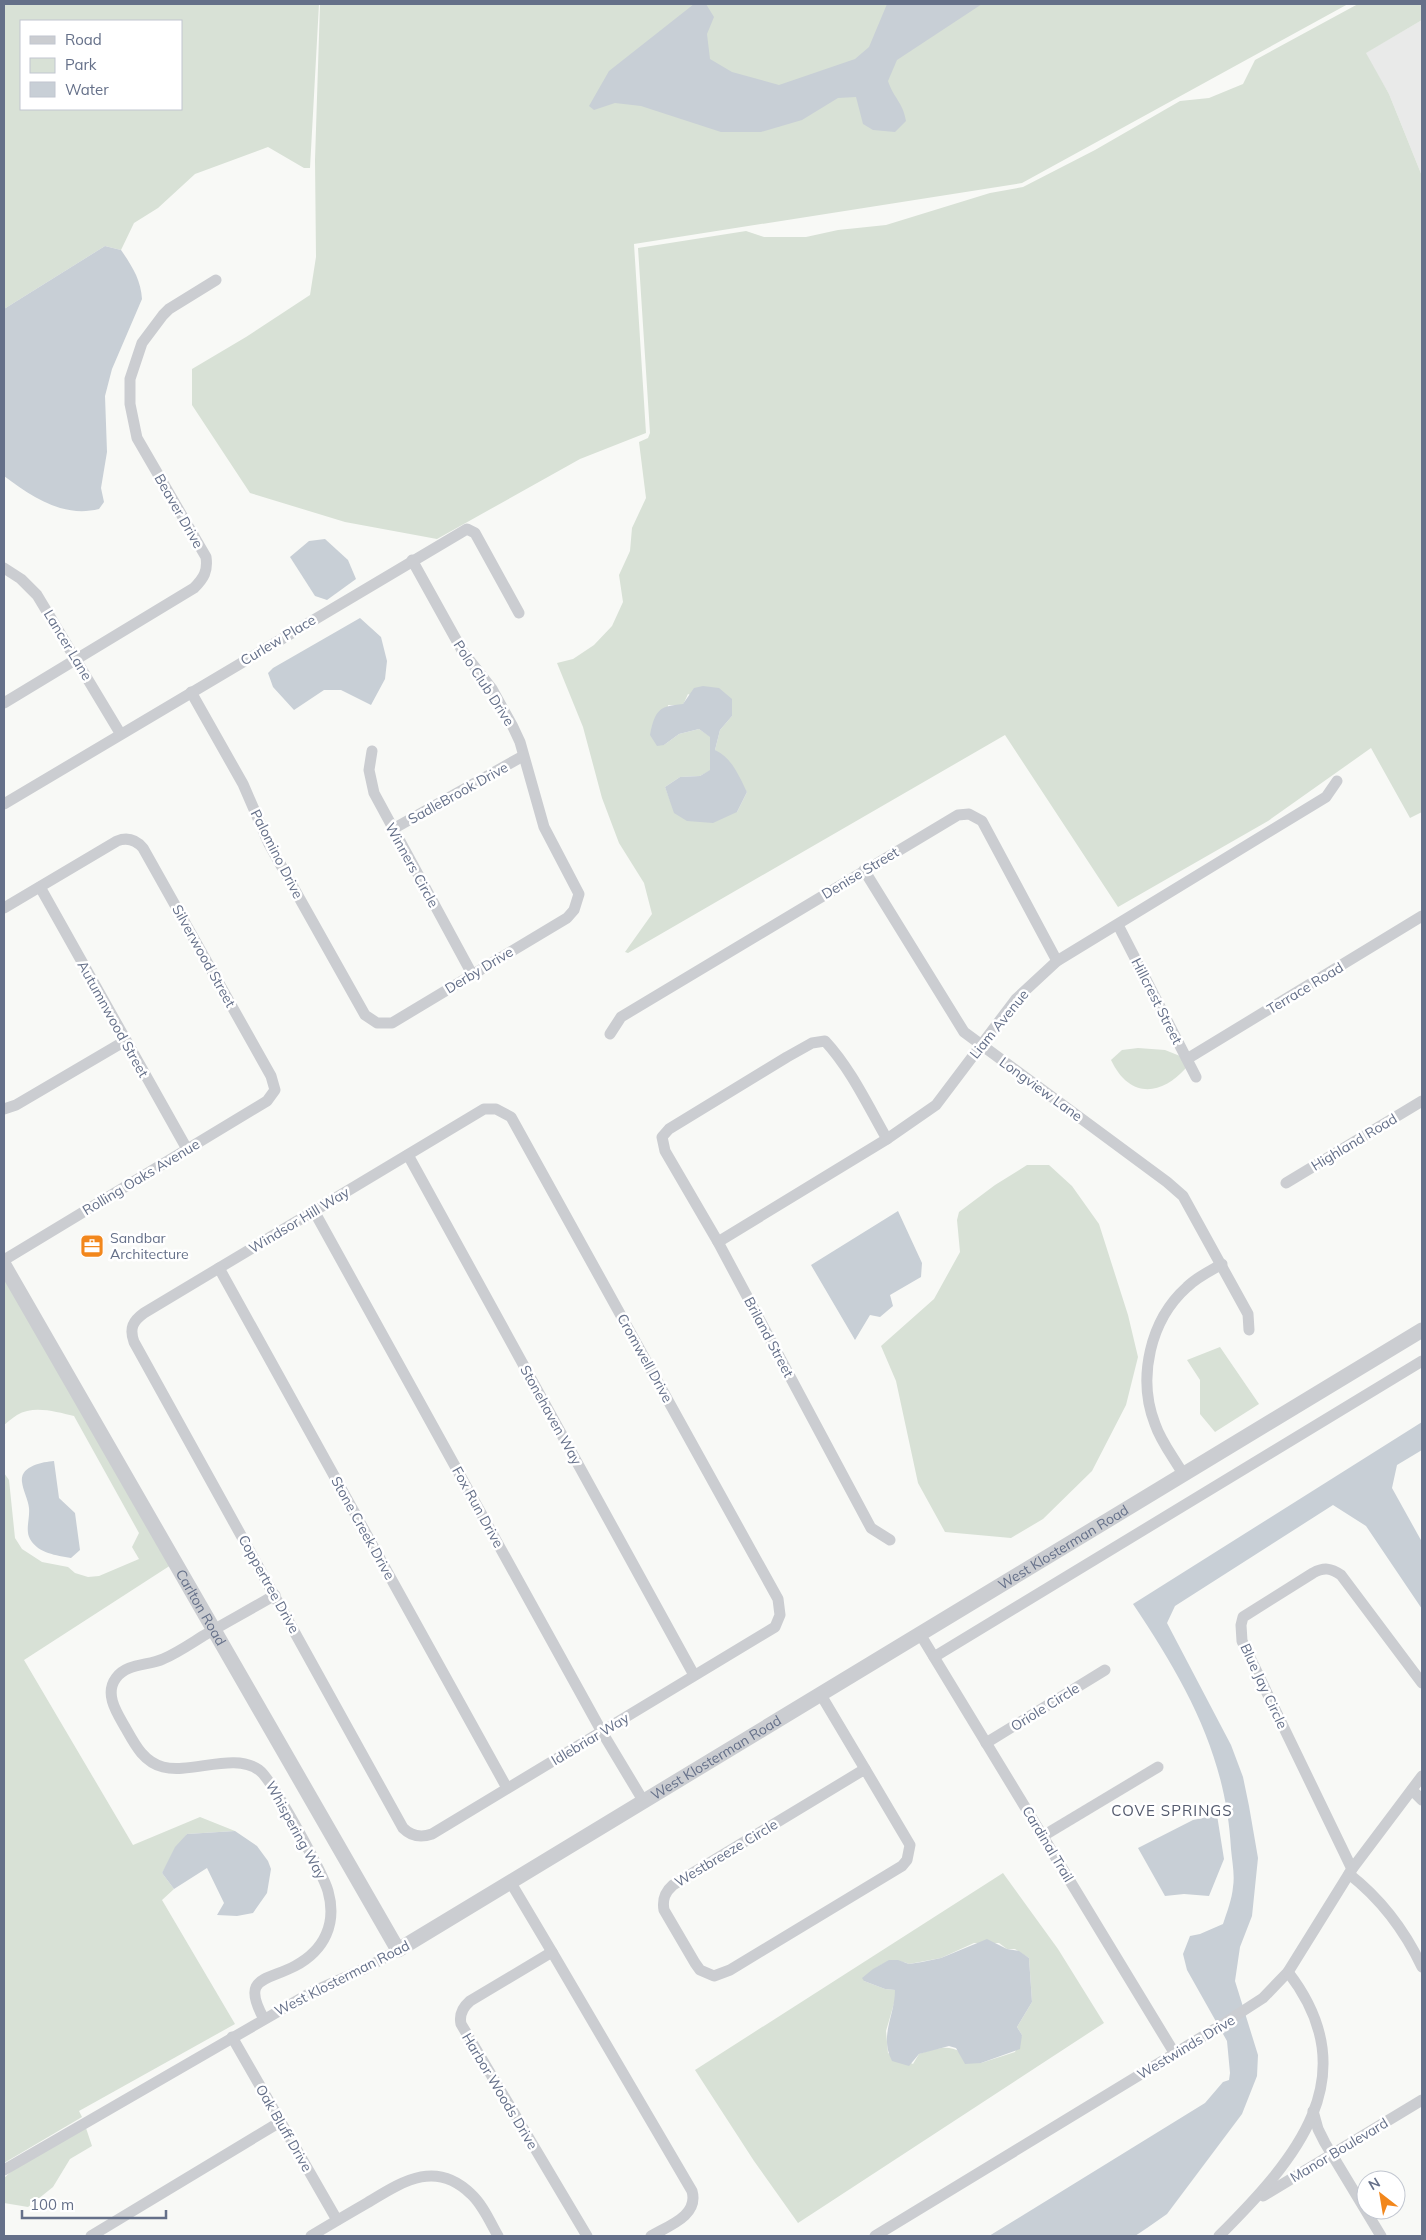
<svg xmlns="http://www.w3.org/2000/svg" width="1426" height="2240" viewBox="0 0 1426 2240" font-family="Mulish,sans-serif">
<style>
.built{fill:#e9eae9}
.green{fill:#d8e1d6;fill-rule:evenodd}
.water{fill:#c8cfd6}
.lines{fill:none;stroke-linecap:round;stroke-linejoin:round}
.minor{stroke:#cbcdd1;stroke-width:11}
.tertiary{stroke:#cbcdd1;stroke-width:15}
.labels{text-anchor:middle;stroke-width:5;stroke-linejoin:round;paint-order:stroke}
.street-label{font-size:14px;fill:#657089;stroke:#fff}
.poi-label{font-size:14px;fill:#657089;stroke:#fff;text-anchor:start}
.neighbourhood-label{font-size:15px;letter-spacing:1px;fill:#545b6e;stroke:#fff}
</style>
<rect width="100%" height="100%" fill="#f8f9f6"/>
<polygon class="built" points="1422,20 1422,176 1389,94 1365,53"/>
<g class="green">
<path d="M4,4H319L310,168H304L268,147L195,174L158,208L134,223L121,250L105,246L4,309ZM21,21H181V109H21Z"/>
<polygon points="320,4 1348,4 1022,183 634,244 646,433 580,459 437,539 345,522 250,493 192,405 192,369 246,337 310,295 316,257 315,160"/>
<path d="M1358,4H1422V20L1366,53L1389,94L1422,176V812L1410,818L1371,748L1268,821L1118,907L1005,735L628,953L625,952L652,914L644,883L619,843L602,798L583,727L557,663L573,659L594,645L612,626L623,602L619,575L630,551L632,528L646,498L639,442L648,438L650,433L638,248L746,231L764,237H806L838,230L886,225L990,193L1023,187L1095,150L1180,101L1209,98L1243,84L1255,60ZM688,694L732,716L720,730L715,750L747,792L737,812L670,800L665,787L680,777L700,776L711,770V737L699,729L679,734L664,745L668,705H683Z"/>
<path d="M1138,1048L1165,1050L1180,1056L1186,1068C1160,1097 1129,1098 1111,1060L1122,1050Z"/>
<polygon points="1027,1165 1049,1165 1072,1186 1099,1224 1128,1315 1138,1357 1126,1405 1092,1471 1043,1519 1011,1538 945,1532 918,1483 896,1381 881,1346 934,1299 960,1252 957,1220 959,1212 995,1185"/>
<path d="M4,1278L171,1565L24,1660L133,1845L200,1817L235,1831L187,1834L162,1873L174,1889L162,1900L235,2024L79,2111L82,2117L4,2163V1473L9,1480L15,1538L22,1549L42,1562L68,1567L75,1573L88,1577L99,1576L139,1559L132,1547L139,1533L74,1416C56,1412 34,1405 17,1415C12,1418 8,1422 4,1425Z"/>
<polygon points="1220,1347 1259,1404 1215,1432 1200,1414 1200,1380 1187,1360"/>
<path d="M1003,1873L1058,1949L1104,2023L798,2223L754,2161L695,2070ZM974,1943H999L1007,1949H1015L1029,1958L1032,2002L1017,2027L1022,2035L1015,2052L981,2063C953,2047 950,2043 919,2054L913,2064L888,2053L886,2031L895,2000V1990L885,1989L864,1981C871,1966 893,1956 909,1964L941,1958Z"/>
<polygon points="86,2128 92,2146 70,2159 53,2187 28,2207 4,2203 4,2178 14,2169"/>
</g>
<g class="water">
<path d="M694,4H706L714,17L707,34L710,59L732,72L779,85L855,59L869,47L887,4H982L897,60L888,81C894,99 903,102 906,121L895,132L873,130L863,124L856,97L838,98L802,120L761,132H721L641,106L615,103L594,110L589,106L609,71Z"/>
<path d="M105,246L121,250C132,266 141,280 142,299L112,369L105,396L107,452L101,488L104,502L99,509C63,518 32,497 4,476V309Z"/>
<polygon points="325,539 348,560 356,579 327,600 315,596 290,557 309,541"/>
<polygon points="360,618 381,637 387,661 385,679 371,705 341,690 324,690 294,710 273,687 268,673 273,668"/>
<path d="M703,686L719,688L732,699V716L720,730L715,750C732,758 739,776 747,792L737,812L713,823L687,821L674,813L665,787L680,777L700,776L710,770V737L699,729L679,734L664,745L657,746L650,735C655,710 659,706 683,704L694,688Z"/>
<polygon points="898,1211 922,1263 921,1277 890,1295 893,1306 880,1317 870,1315 855,1340 811,1265"/>
<path d="M1422,1422V1450L1397,1465L1392,1488L1422,1542V1609L1366,1526L1333,1505L1175,1606L1167,1623L1231,1745L1243,1777L1249,1806L1258,1858L1252,1916L1240,1947L1235,1981L1258,2055L1257,2076L1242,2114L1167,2214L1147,2228L1135,2236H989L1205,2103L1223,2082L1229,2080L1230,2073L1227,2041L1187,1970L1183,1954L1190,1936L1200,1934L1223,1924C1227,1912 1232,1899 1233,1887C1235,1875 1232,1861 1231,1849C1226,1754 1185,1682 1133,1604Z"/>
<path d="M54,1461L59,1498L75,1513L80,1550L71,1558C56,1555 39,1554 30,1539C25,1530 30,1519 29,1508C28,1499 23,1491 22,1482C20,1466 42,1462 54,1461Z"/>
<polygon points="1217,1815 1224,1859 1209,1896 1184,1894 1165,1896 1138,1848 1193,1820"/>
<polygon points="235,1831 257,1846 268,1861 271,1869 267,1893 253,1913 237,1916 217,1915 224,1903 207,1868 174,1889 162,1873 175,1847 187,1834"/>
<path d="M987,1939L1007,1949L1019,1951L1029,1958L1032,2002L1017,2027L1022,2035L1020,2049L981,2063L965,2064L956,2048L949,2046L919,2054L909,2066L892,2061C879,2035 895,2016 895,1990L885,1989L864,1981L862,1978L873,1969L889,1960H898L909,1964L922,1962L941,1958Z"/>
</g>
<g class="lines">
<g class="minor">
<polyline points="4,568 21,579 37,595 120,733"/>
<polyline points="191,692 243,784 269,844 365,1015 377,1023 392,1023 567,918 574,910 579,894 544,827 520,742 513,727 492,689 463,652 412,560"/>
<path d="M4,703L194,588C204,578 208,571 206,557L137,438L130,404V379L142,343L163,315L169,309L216,280"/>
<polyline points="372,751 369,770 374,793 472,974"/>
<polyline points="4,804 467,529 475,533 519,613"/>
<polyline points="393,829 523,756"/>
<polyline points="864,870 964,1032 1167,1182 1183,1196 1248,1314 1249,1330"/>
<polyline points="40,887 187,1149"/>
<path d="M4,908L117,841C127,837 136,840 143,848L271,1076L275,1090L267,1101L4,1260"/>
<polyline points="1118,925 1196,1077"/>
<polyline points="610,1034 621,1017 958,815 969,814 982,821 1057,961"/>
<polyline points="1187,1059 1422,916"/>
<polyline points="4,1109 16,1105 125,1041"/>
<path d="M484,1109H496L511,1117L778,1599L780,1615L775,1627L432,1834C421,1838 411,1836 403,1828L134,1342C129,1328 133,1321 144,1313Z"/>
<path d="M887,1139C868,1106 851,1069 825,1041L812,1043L787,1057L669,1129L662,1137L665,1151L718,1242L871,1528L890,1540"/>
<polyline points="408,1155 694,1675"/>
<polyline points="1286,1183 1422,1101"/>
<polyline points="314,1211 602,1732 644,1802"/>
<polyline points="718,1242 887,1139 936,1105 1016,999 1057,961 1326,797 1337,781"/>
<polyline points="219,1268 507,1788"/>
<path d="M1183,1474C1174,1458 1161,1442 1155,1424C1137,1378 1150,1320 1187,1287C1197,1277 1210,1271 1222,1264"/>
<polyline points="920,1634 1175,2054"/>
<polyline points="934,1657 1422,1361"/>
<polyline points="821,1695 865,1769"/>
<polyline points="986,1743 1105,1670"/>
<path d="M865,1769L910,1845L907,1860L902,1866L730,1970L714,1976L700,1970L695,1963L664,1910C662,1899 665,1892 673,1885Z"/>
<polyline points="1412,1790 1422,1800"/>
<polyline points="1043,1836 1158,1767"/>
<path d="M1352,1869L1242,1641L1241,1625L1243,1617L1313,1573C1324,1567 1331,1568 1341,1575L1422,1683"/>
<path d="M1349,1874C1381,1899 1405,1931 1422,1967"/>
<polyline points="511,1883 552,1952"/>
<path d="M264,2019C240,1976 267,1981 295,1966C325,1950 337,1923 328,1891C323,1874 272,1779 259,1770C235,1752 191,1774 163,1767C143,1762 134,1743 125,1727C117,1713 104,1694 116,1678C127,1663 148,1666 163,1659C177,1653 190,1644 203,1636C227,1622 251,1609 275,1595"/>
<polyline points="232,2037 337,2220"/>
<polyline points="1313,2111 1318,2129 1325,2143 1381,2236"/>
<polyline points="4,2170 312,1992 366,1968 398,1950"/>
<polyline points="1263,2196 1422,2100"/>
<polyline points="91,2236 280,2122"/>
<path d="M311,2236C329,2225 348,2214 367,2203C402,2182 435,2159 471,2194C483,2205 490,2222 498,2236"/>
<path d="M587,2236L461,2024C459,2015 462,2008 470,2001L552,1952L692,2191C699,2216 668,2226 651,2236"/>
<polyline points="875,2236 1215,2029 1263,1998 1288,1972 1352,1869 1422,1776"/>
<path d="M1219,2236C1295,2160 1369,2077 1288,1972"/>
</g>
<path class="tertiary" id="s1" d="M4,1265L398,1950L1422,1330"/>
</g>
<defs>
<g id="office-square" transform="scale(1.25)"><rect x="-9" y="-9" width="18" height="18" rx="4" fill="#f2871c" stroke="#fff"/><path d="M-6-3h4V-5.5h4V-3h4V5H-6ZM-1-4.5V-3h2v-1.5ZM-6 0V1H6V0Z" fill="#fff"/></g>
</defs>
<g fill-rule="evenodd">
<use href="#office-square" x="92" y="1246"/>
</g>
<g class="labels">
<g class="street-label">
<text transform="translate(179 511) rotate(60)" y="5">Beaver Drive</text>
<text transform="translate(278 640) rotate(-31)" y="5">Curlew Place</text>
<text transform="translate(68 645) rotate(59)" y="5">Lancer Lane</text>
<text transform="translate(484 683) rotate(57)" y="5">Polo Club Drive</text>
<text transform="translate(458 793) rotate(-29)" y="5">SadleBrook Drive</text>
<text transform="translate(277 854) rotate(63)" y="5">Palomino Drive</text>
<text transform="translate(412 865) rotate(61)" y="5">Winners Circle</text>
<text transform="translate(860 873) rotate(-31)" y="5">Denise Street</text>
<text transform="translate(204 956) rotate(61)" y="5">Silverwood Street</text>
<text transform="translate(479 970) rotate(-31)" y="5">Derby Drive</text>
<text transform="translate(1305 988) rotate(-31)" y="5">Terrace Road</text>
<text transform="translate(1157 1001) rotate(63)" y="5">Hillcrest Street</text>
<text transform="translate(113 1019) rotate(61)" y="5">Autumnwood Street</text>
<text transform="translate(999 1024) rotate(-51)" y="5">Liam Avenue</text>
<text transform="translate(1041 1089) rotate(36)" y="5">Longview Lane</text>
<text transform="translate(1354 1142) rotate(-31)" y="5">Highland Road</text>
<text transform="translate(141 1177) rotate(-31)" y="5">Rolling Oaks Avenue</text>
<text transform="translate(299 1220) rotate(-31)" y="5">Windsor Hill Way</text>
<text transform="translate(769 1337) rotate(62)" y="5">Briland Street</text>
<text transform="translate(645 1358) rotate(61)" y="5">Cromwell Drive</text>
<text transform="translate(551 1415) rotate(61)" y="5">Stonehaven Way</text>
<text transform="translate(478 1507) rotate(61)" y="5">Fox Run Drive</text>
<text transform="translate(363 1528) rotate(61)" y="5">Stone Creek Drive</text>
<text dy="5" stroke="none"><textPath href="#s1" startOffset="1568">West Klosterman Road</textPath></text>
<text transform="translate(269 1584) rotate(61)" y="5">Coppertree Drive</text>
<text dy="5" stroke="none"><textPath href="#s1" startOffset="395">Carlton Road</textPath></text>
<text transform="translate(1264 1686) rotate(65)" y="5">Blue Jay Circle</text>
<text transform="translate(1045 1707) rotate(-32)" y="5">Oriole Circle</text>
<text transform="translate(590 1739) rotate(-31)" y="5">Idlebriar Way</text>
<text dy="5" stroke="none"><textPath href="#s1" startOffset="1162">West Klosterman Road</textPath></text>
<text transform="translate(296 1830) rotate(61)" y="5">Whispering Way</text>
<text transform="translate(1048 1844) rotate(59)" y="5">Cardinal Trail</text>
<text transform="translate(726 1853) rotate(-31)" y="5">Westbreeze Circle</text>
<text transform="translate(342 1978) rotate(-27)" y="5">West Klosterman Road</text>
<text transform="translate(1186 2047) rotate(-31)" y="5">Westwinds Drive</text>
<text transform="translate(500 2091) rotate(59)" y="5">Harbor Woods Drive</text>
<text transform="translate(284 2128) rotate(60)" y="5">Oak Bluff Drive</text>
<text transform="translate(1339 2150) rotate(-31)" y="5">Manor Boulevard</text>
</g>
<g class="poi-label">
<text x="110" y="1243">Sandbar<tspan x="110" dy="16">Architecture</tspan></text>
</g>
<g class="neighbourhood-label">
<text x="1172" y="1816">COVE SPRINGS</text>
</g>
</g>
<rect width="1426" height="2240" fill="none" stroke="#657089" stroke-width="10"/>
<rect x="20" y="20" width="162" height="90" fill="#ffffff" stroke="#c1c6d0"/>
<rect x="30" y="36" width="25" height="8" fill="#cbcdd1" stroke="#c1c6d0"/>
<text x="65" y="45" font-size="15" fill="#657089">Road</text>
<rect x="30" y="58" width="25" height="15" fill="#d8e1d6" stroke="#c1c6d0"/>
<text x="65" y="70" font-size="15" fill="#657089">Park</text>
<rect x="30" y="82" width="25" height="15" fill="#c8cfd6" stroke="#c1c6d0"/>
<text x="65" y="95" font-size="15" fill="#657089">Water</text>
<g transform="translate(1381 2195) rotate(329)"><circle r="24" fill="#ffffff" stroke="#c1c6d0"/>
<path d="M0-4L9 19L0 12L-9 19Z" fill="#f2871c"/>
<text y="-8" font-size="14" font-weight="bold" text-anchor="middle" fill="#657089">N</text>
</g>
<path d="M22 2210v8h144v-8" fill="none" stroke="#657089" stroke-width="2.5"/>
<text x="30" y="2210" font-size="15" fill="#657089" stroke="#ffffff" stroke-width="4" paint-order="stroke">100 m</text>
</svg>
